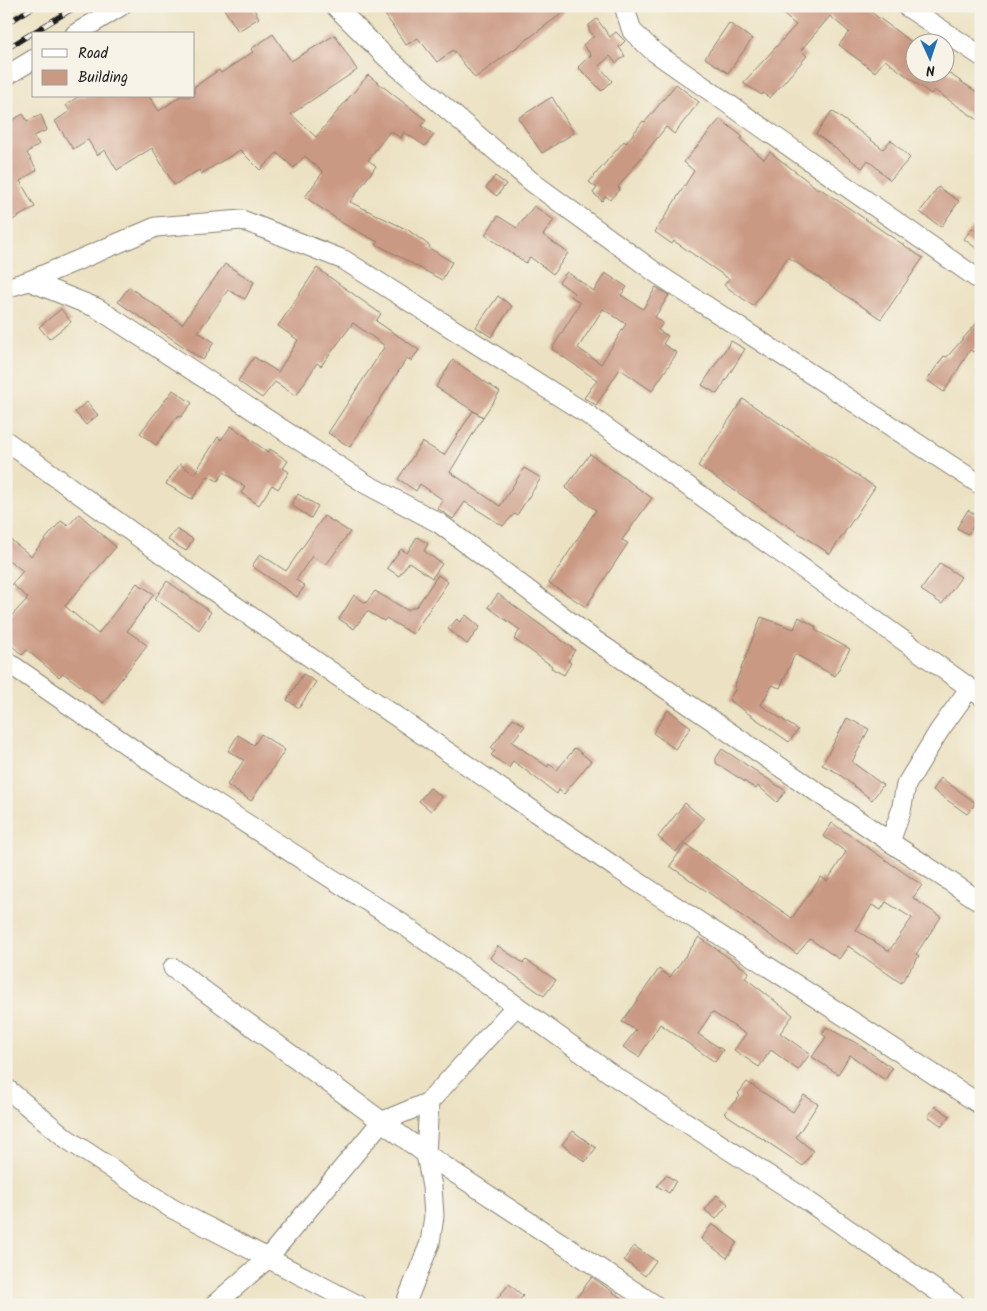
<svg xmlns="http://www.w3.org/2000/svg" width="987" height="1311" viewBox="0 0 987 1311" font-family="Kalam,sans-serif">
<style>
.building{fill:#ca9983;fill-rule:evenodd}
.lines{fill:none;stroke-linecap:round;stroke-linejoin:round}
.minor-casing{stroke:#847f70;stroke-width:21}
.minor{stroke:#fff;stroke-width:19}
.rail-casing{stroke:#1c1c1c;stroke-width:5.5}
.rail{stroke:#f7f3e8;stroke-width:4;stroke-dasharray:11;stroke-linecap:butt}
</style>
<rect width="100%" height="100%" fill="#f7f3e8"/>
<filter id="ink" filterUnits="userSpaceOnUse"><feTurbulence type="fractalNoise" baseFrequency=".02" numOctaves="2"/><feDisplacementMap in="SourceGraphic" scale="10" xChannelSelector="R" yChannelSelector="G"/><feConvolveMatrix kernelMatrix="1 2 1 2 8 2 1 2 1" color-interpolation-filters="sRGB"/></filter>
<filter id="wash" filterUnits="userSpaceOnUse"><feTurbulence type="fractalNoise" baseFrequency=".0096" numOctaves="4" result="noise"/><feDisplacementMap in="SourceGraphic" scale="20" xChannelSelector="R" yChannelSelector="G"/><feGaussianBlur stdDeviation="1.12" result="paint"/><feColorMatrix in="noise" values="0 0 0 0 0 0 0 0 0 0 0 0 0 0 0 0 0 1.4 0 .05"/><feComposite in="paint" operator="in"/></filter>
<g filter="url(#wash)">
<rect width="100%" height="100%" fill="#ece2c3"/>
<g id="blocks">
<g class="building">
<polygon points="222,6 252,6 259,18 238,31"/>
<polygon points="379,6 572,6 475,78 453,50 437,62 418,38 406,45"/>
<polygon points="773,6 863,6 914,44 914,72 947,72 981,95 981,122 934,90 931,94 885,60 875,72 839,45 849,32 830,16 801,50 807,56 770,98 763,93 762,95 743,83 796,25"/>
<polygon points="597,19 610,37 616,32 625,41 619,47 625,56 616,63 610,56 599,66 612,81 602,91 578,67 591,55 583,45 594,36 589,30 589,25"/>
<polygon points="729,23 752,39 728,73 705,58"/>
<polygon points="273,34 291,61 335,35 357,70 291,114 316,137 368,75 426,120 421,126 434,135 425,146 404,132 401,138 390,131 368,160 376,166 350,202 408,230 430,246 429,248 452,262 442,280 376,244 378,242 344,224 305,197 323,172 305,156 294,168 277,153 260,170 240,150 201,174 199,170 174,185 152,148 117,170 105,150 97,155 88,140 73,149 55,121 70,111 66,105 79,96 149,96 159,111 181,96 194,96 194,87 219,70 221,73 253,52 251,49"/>
<polygon points="676,84 699,102 674,134 666,127 618,187 620,189 610,200 606,196 602,201 593,193 597,188 589,182 624,141 626,143 643,121 645,122"/>
<polygon points="552,97 574,133 542,153 518,118"/>
<polygon points="832,111 883,149 891,140 910,158 890,180 868,160 862,168 816,134"/>
<polygon points="23,114 27,121 41,115 47,130 33,136 39,144 27,153 37,170 20,181 35,207 11,221 6,214 6,124"/>
<polygon points="720,119 743,137 740,139 764,159 770,152 818,189 819,188 923,258 881,319 788,257 753,306 724,285 729,279 674,241 672,244 655,232 694,171 684,162"/>
<polygon points="495,176 506,184 497,196 486,188"/>
<polygon points="938,187 959,201 941,227 920,212"/>
<polygon points="534,206 554,220 543,235 568,253 553,274 530,257 526,263 485,235 498,216 517,228"/>
<polygon points="972,228 981,234 981,252 964,239"/>
<polygon points="225,264 254,282 245,299 228,290 198,332 214,342 203,360 118,302 129,287 182,324"/>
<polygon points="317,268 381,314 376,321 419,350 411,361 407,358 350,447 328,433 385,346 353,323 321,366 317,363 296,396 275,382 262,398 238,381 254,357 278,372 298,340 278,326"/>
<path d="M567,272L594,291L605,273L627,287L621,295L643,309L656,287L669,295L655,317L663,323L658,330L668,336L663,344L677,353L652,391L620,369L596,405L584,398L597,380L552,349L580,303L571,296L574,293L559,282ZM603,309L626,324L601,364L578,348Z"/>
<polygon points="498,296 512,306 491,337 476,327"/>
<polygon points="61,309 71,322 49,339 39,327"/>
<polygon points="981,318 981,334 978,339 981,342 973,352 970,350 944,392 927,380 944,356 947,357"/>
<polygon points="731,341 745,349 717,394 702,385"/>
<polygon points="453,360 500,392 483,417 436,387"/>
<polygon points="173,390 192,403 181,417 178,416 156,445 140,433"/>
<polygon points="743,399 875,487 830,554 698,466"/>
<polygon points="87,402 98,415 86,425 75,412"/>
<polygon points="473,411 483,417 450,472 500,506 524,468 541,478 517,515 514,514 503,526 465,502 453,519 437,508 443,500 420,484 416,491 398,479 422,442 444,455"/>
<polygon points="231,426 268,452 270,449 288,461 283,468 289,472 278,489 272,485 259,505 241,493 245,487 224,472 218,481 208,476 192,499 166,484 180,464 194,474 218,437 221,440"/>
<polygon points="590,454 652,498 622,540 628,543 586,607 549,583 596,510 565,488"/>
<polygon points="298,494 318,506 311,518 291,505"/>
<polygon points="968,510 980,518 968,534 957,528"/>
<polygon points="79,514 116,547 65,606 98,634 137,583 154,594 127,631 147,645 103,703 63,673 59,677 27,650 22,655 6,640 6,622 28,598 12,584 23,571 6,558 6,536 31,556 61,521 68,526"/>
<polygon points="324,516 350,532 326,565 312,556 296,580 305,586 297,597 252,566 260,554 286,571"/>
<polygon points="176,529 193,539 186,551 168,540"/>
<polygon points="417,537 428,544 424,551 442,564 432,578 409,562 399,576 387,568 401,549 407,553"/>
<polygon points="940,563 961,577 942,604 921,590"/>
<polygon points="438,575 448,582 413,634 386,618 384,621 367,611 354,629 339,619 354,595 366,603 375,591 407,610 417,606"/>
<polygon points="167,581 211,612 199,630 155,599"/>
<polygon points="498,594 575,650 568,661 571,663 564,675 551,668 552,666 514,639 520,630 488,607"/>
<polygon points="466,615 480,627 467,644 448,629 457,619 460,622"/>
<polygon points="761,617 794,629 799,617 816,627 815,630 850,649 835,676 795,654 780,688 772,685 761,705 798,730 789,742 729,700 736,688 734,687"/>
<polygon points="303,674 316,682 299,708 287,700"/>
<polygon points="668,710 691,727 675,749 653,733"/>
<polygon points="513,718 525,726 512,742 548,767 549,764 557,770 575,748 591,761 564,794 559,790 557,794 513,761 509,768 491,755 495,751 491,748"/>
<polygon points="847,718 869,729 852,762 883,785 872,800 836,772 822,765"/>
<polygon points="261,734 285,750 251,801 227,785 244,760 228,751 238,735 254,745"/>
<polygon points="722,749 742,762 786,791 777,802 758,786 756,789 716,763 716,758"/>
<polygon points="941,778 976,803 967,814 933,790"/>
<polygon points="430,788 442,797 431,811 419,801"/>
<polygon points="685,803 704,819 676,852 658,837"/>
<path d="M832,823L922,885L913,898L941,917L916,954L919,956L901,983L848,946L839,959L810,939L797,954L670,866L685,844L792,918L821,877L827,881L846,852L823,836ZM886,902L912,918L889,951L856,930L872,905L881,910Z"/>
<polygon points="699,937 749,972 745,978 793,1015 780,1033 810,1054 798,1070 771,1050 759,1067 734,1050 746,1034 712,1012 698,1034 723,1050 715,1062 660,1024 639,1057 623,1047 636,1030 622,1022 659,969 670,977"/>
<polygon points="498,946 523,963 526,960 556,980 544,996 490,958"/>
<polygon points="826,1027 858,1044 892,1068 885,1080 850,1055 838,1074 812,1057 826,1037 822,1034"/>
<polygon points="747,1082 793,1112 804,1095 818,1104 796,1137 813,1151 803,1166 724,1113 740,1096 738,1094"/>
<polygon points="935,1106 950,1116 942,1126 928,1116"/>
<polygon points="573,1131 596,1148 585,1162 562,1144"/>
<polygon points="666,1175 676,1181 669,1193 657,1186"/>
<polygon points="717,1195 728,1204 716,1219 705,1210"/>
<polygon points="712,1224 737,1242 727,1258 701,1239"/>
<polygon points="634,1246 656,1261 645,1276 624,1260"/>
<polygon points="592,1277 631,1305 571,1305"/>
<polygon points="509,1284 523,1296 516,1305 492,1305"/>
</g>
</g>
</g>
<g filter="url(#ink)">
<use href="#blocks" fill-opacity="0" stroke="#847f70" stroke-width="1"/>
<g class="lines">
<g class="minor-casing">
<g id="minor">
<polyline points="335,6 386,57 532,182 659,275 981,485"/>
<polyline points="624,6 632,31 653,51 981,281"/>
<polyline points="906,6 981,56"/>
<polyline points="75,34 121,6"/>
<polyline points="6,76 34,59"/>
<polyline points="29,281 97,308 366,484 439,523 593,639 890,842 981,902"/>
<polyline points="6,288 29,281 156,227 242,220 344,260 587,414 981,696"/>
<polyline points="6,441 205,585 618,869 981,1105"/>
<polyline points="6,661 163,770 401,923 614,1076 799,1195 957,1305"/>
<polyline points="890,842 901,811 906,785 939,731 969,689"/>
<polyline points="173,968 426,1154 655,1305"/>
<polyline points="6,1088 67,1139 171,1208 358,1305"/>
<polyline points="214,1305 267,1259 381,1122 429,1102"/>
<polyline points="405,1305 430,1243 434,1216 432,1187 426,1154 429,1102 516,1006"/>
</g>
</g>
<use href="#minor" class="minor"/>
<g class="rail-casing">
<g id="rail">
<polyline points="6,24 35,6"/>
<polyline points="6,49 77,6"/>
</g>
</g>
<use href="#rail" class="rail"/>
</g>
</g>
<rect width="987" height="1311" fill="none" stroke="#f7f3e8" stroke-width="25"/>
<rect x="32" y="32" width="162" height="65" fill="#f7f3e8" stroke="#9f9d96"/>
<rect x="42" y="49" width="25" height="8" fill="#ffffff" stroke="#9f9d96"/>
<text x="78" y="58" font-size="15" fill="#1c1c1c">Road</text>
<rect x="42" y="70" width="25" height="15" fill="#ca9983" stroke="#9f9d96"/>
<text x="78" y="82" font-size="15" fill="#1c1c1c">Building</text>
<g transform="translate(930 58) rotate(177)"><circle r="24" fill="#f7f3e8" stroke="#9f9d96"/>
<path d="M0-4L9 19L0 12L-9 19Z" fill="#1f6fb2"/>
<text y="-8" font-size="14" font-weight="bold" text-anchor="middle" fill="#1c1c1c">N</text>
</g>
</svg>
